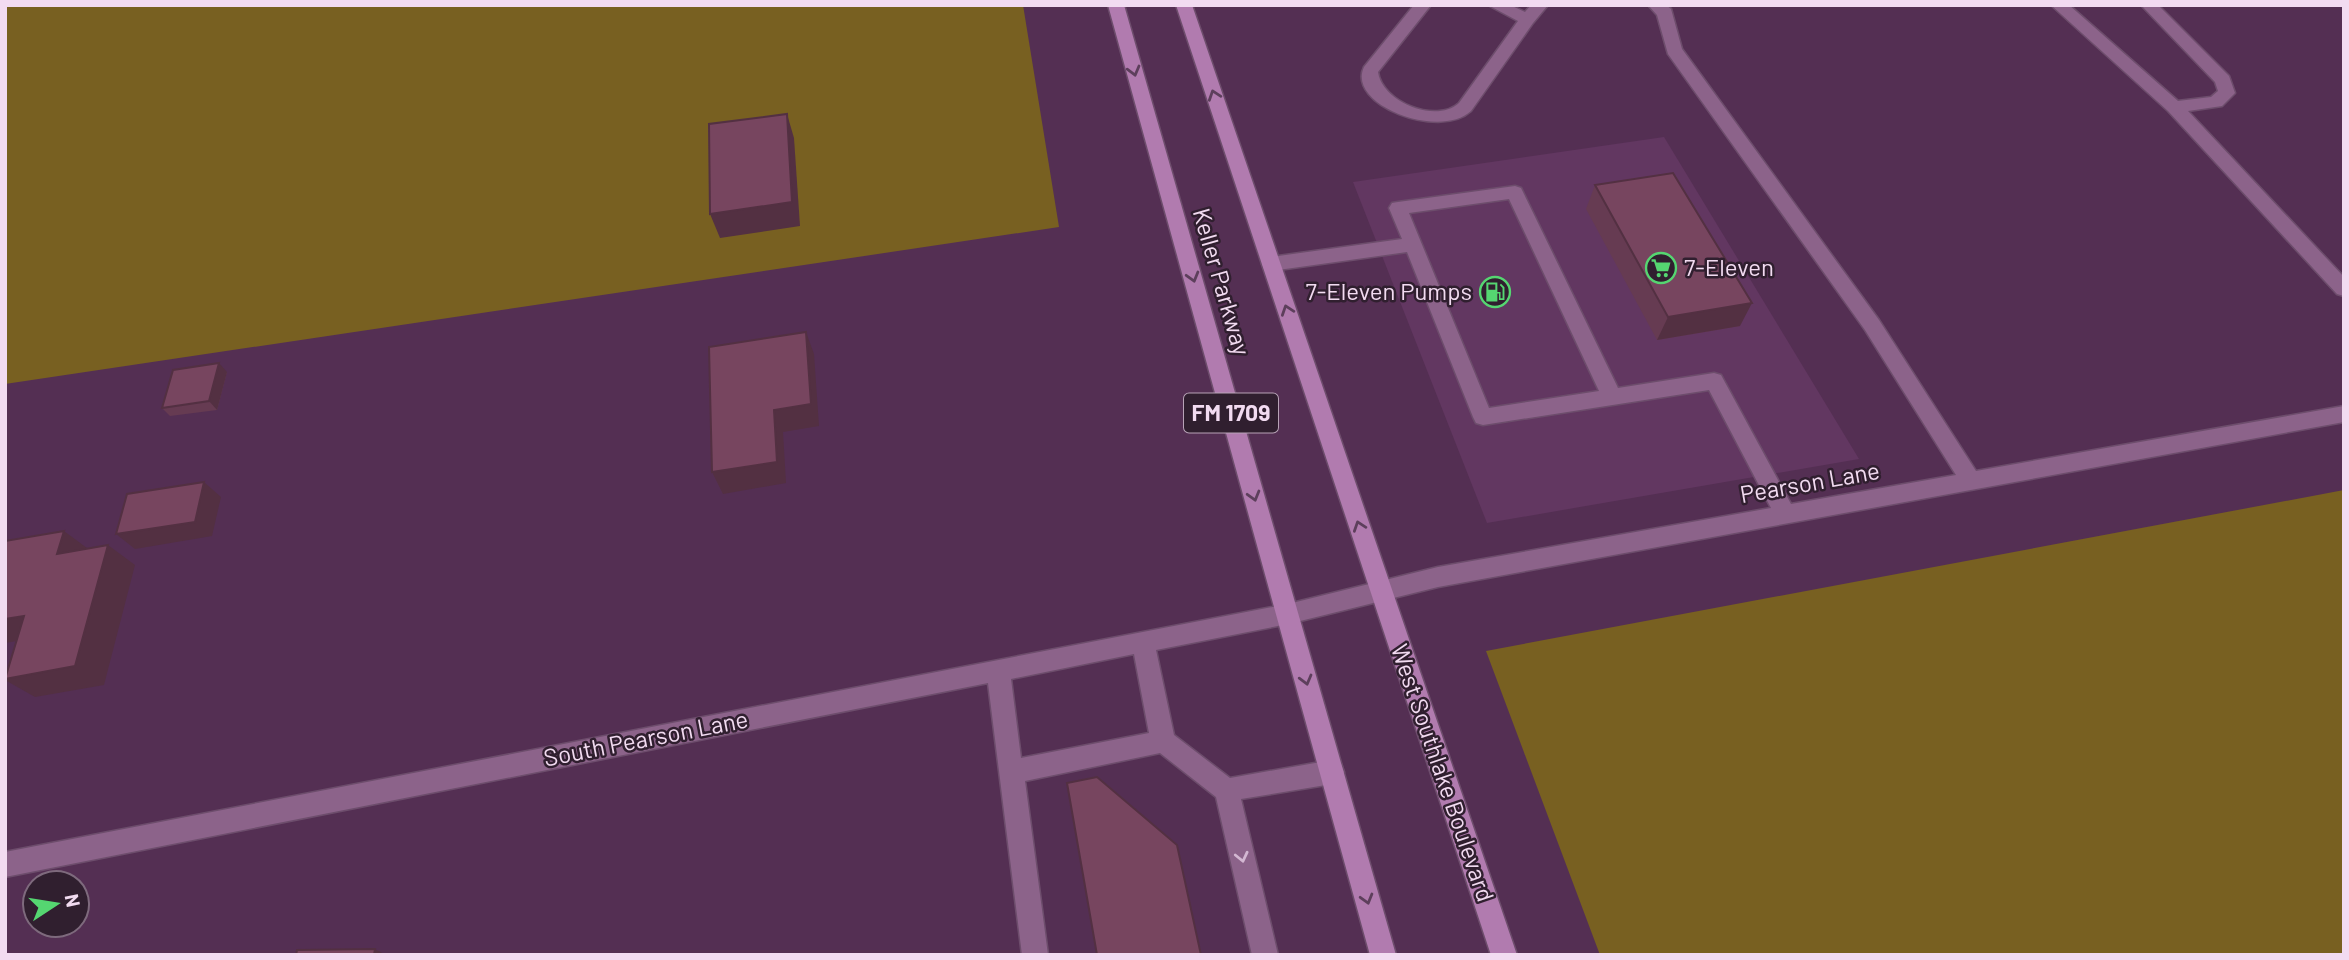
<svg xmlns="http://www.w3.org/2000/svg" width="2349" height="960" viewBox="0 0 2349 960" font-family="Barlow,sans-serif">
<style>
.built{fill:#623761}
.green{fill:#786021}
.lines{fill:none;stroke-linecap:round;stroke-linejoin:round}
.minor-casing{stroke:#6d4d6c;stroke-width:3}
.major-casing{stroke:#6d4d6c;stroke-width:3}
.minor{fill:#8c638a;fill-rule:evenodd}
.major{fill:#b17baf;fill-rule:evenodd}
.wall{fill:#663b52}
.shaded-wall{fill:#533042}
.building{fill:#77455f;stroke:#533042;stroke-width:2}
.oneway{stroke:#5d3f5c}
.oneway2{stroke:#d3b7d2}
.labels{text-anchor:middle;stroke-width:5;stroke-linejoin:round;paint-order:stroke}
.shield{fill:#301f2f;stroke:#b8a3b7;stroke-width:2}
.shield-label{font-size:23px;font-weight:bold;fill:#f2dbf1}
.poi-label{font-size:24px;fill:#f2dbf1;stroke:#301f2f;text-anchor:start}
.street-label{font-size:24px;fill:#f2dbf1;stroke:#301f2f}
</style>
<rect width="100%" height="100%" fill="#542f53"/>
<polygon class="built" points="1664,137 1859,459 1487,523 1353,182"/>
<g class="green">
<polygon points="5,5 1023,5 1059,227 5,384"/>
<polygon points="2344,490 2344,955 1600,955 1486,651"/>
</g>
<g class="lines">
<g class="minor-casing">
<g id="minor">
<path d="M1414,5H1431L1378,72C1382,102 1436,124 1459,103L1518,21L1488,5H1510L1525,12L1531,5H1548L1533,23L1471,111C1440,140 1346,105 1364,67Z"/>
<path d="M1648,5H1666L1671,9L1682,49L1879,320L1976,471L2344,406V422L1438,587L1288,624L1156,650L1174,735L1230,778L1332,760L1341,764L1344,772L1341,780L1332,784L1241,799L1278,955H1252L1216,797L1160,753L1025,781L1048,955H1022L988,683L5,877V852L1288,604L1438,567L1771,508L1709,390L1483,425L1476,423L1473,417L1407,252L1271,271L1264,269L1262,264L1264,259L1271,257L1402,239L1389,208L1392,203L1398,202L1515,186L1521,188L1618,388L1714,373L1721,375L1791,504L1956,475L1865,330L1668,54L1657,15ZM1509,199L1599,391L1489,408L1409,213ZM1134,654L1149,733L1021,758L1011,679Z"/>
<polygon points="2051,5 2069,5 2178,101 2211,97 2218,91 2215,82 2141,5 2158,5 2229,76 2235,93 2222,106 2188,111 2344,277 2344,296 2337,294 2168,111"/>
</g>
</g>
<g class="major-casing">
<g id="major">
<polygon points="1108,5 1124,5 1396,955 1370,955"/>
<polygon points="1176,5 1192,5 1517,955 1491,955"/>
</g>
</g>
<use href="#minor" class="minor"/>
<use href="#major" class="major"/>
</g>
<g class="wall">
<polygon points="1595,185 1740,326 1657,340 1586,209"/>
<polygon points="227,372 217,410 170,416 162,408"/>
</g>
<g class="shaded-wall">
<polygon points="787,114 794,138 800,226 720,238 710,214"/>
<polygon points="1752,303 1740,326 1657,340 1668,317"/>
<polygon points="806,332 814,354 819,426 783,432 786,483 723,494 712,472 774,410"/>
<polygon points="219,363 227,372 217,410 209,401"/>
<polygon points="204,482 221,497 212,536 135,549 116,534"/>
<polygon points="64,531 91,551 57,554"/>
<polygon points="108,545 135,565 104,685 35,697 5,680"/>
<polygon points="24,616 53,635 5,643 5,619"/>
<polygon points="375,949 386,955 374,955"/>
</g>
<g class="building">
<polygon points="787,114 792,202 710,214 709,124"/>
<polygon points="1673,173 1752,303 1668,317 1595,185"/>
<polygon points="806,332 811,404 774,410 777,462 712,472 709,347"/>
<polygon points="219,363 209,401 162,408 173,370"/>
<polygon points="204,482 195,522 116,534 127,494"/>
<polygon points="64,531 57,554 108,545 75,666 5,679 24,616 5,619 5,541"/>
<polygon points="1097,777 1177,845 1201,955 1097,955 1067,783"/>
<polygon points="375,949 374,955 296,955 297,950"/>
</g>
<defs><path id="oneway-chevron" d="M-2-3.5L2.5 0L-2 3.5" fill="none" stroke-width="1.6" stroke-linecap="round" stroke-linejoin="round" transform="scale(1.75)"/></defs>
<g class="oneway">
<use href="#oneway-chevron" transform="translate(1134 71) rotate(75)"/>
<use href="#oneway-chevron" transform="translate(1214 95) rotate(-109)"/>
<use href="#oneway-chevron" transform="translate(1193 277) rotate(74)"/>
<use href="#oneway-chevron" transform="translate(1287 310) rotate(-109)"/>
<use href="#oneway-chevron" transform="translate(1254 496) rotate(74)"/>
<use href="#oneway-chevron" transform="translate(1359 526) rotate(-109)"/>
<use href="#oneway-chevron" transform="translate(1306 680) rotate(75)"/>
<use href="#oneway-chevron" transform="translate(1367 899) rotate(74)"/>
</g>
<use class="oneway2" href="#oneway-chevron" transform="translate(1242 857) rotate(77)"/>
<defs>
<g id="supermarket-ring" transform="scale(1.575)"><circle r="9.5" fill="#301f2f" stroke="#55d671" stroke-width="1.5"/><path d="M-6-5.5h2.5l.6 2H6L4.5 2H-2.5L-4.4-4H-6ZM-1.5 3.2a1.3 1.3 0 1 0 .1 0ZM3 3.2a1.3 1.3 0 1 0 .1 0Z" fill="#55d671"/></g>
<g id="fuel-ring" transform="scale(1.575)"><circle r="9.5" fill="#301f2f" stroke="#55d671" stroke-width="1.5"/><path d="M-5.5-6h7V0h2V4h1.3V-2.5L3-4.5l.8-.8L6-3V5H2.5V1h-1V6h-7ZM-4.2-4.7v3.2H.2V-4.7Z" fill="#55d671"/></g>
</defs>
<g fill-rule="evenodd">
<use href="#supermarket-ring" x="1661" y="268"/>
<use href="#fuel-ring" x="1495" y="292"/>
</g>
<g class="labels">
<rect class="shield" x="1184" y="393.5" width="94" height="39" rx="5"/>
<g class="shield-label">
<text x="1231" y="421">FM 1709</text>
</g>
<g class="poi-label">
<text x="1684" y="276">7-Eleven</text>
<text x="1472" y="300" text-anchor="end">7-Eleven Pumps</text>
</g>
<g class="street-label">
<text transform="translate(1221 282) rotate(74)" y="8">Keller Parkway</text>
<text transform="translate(1810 483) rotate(-10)" y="8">Pearson Lane</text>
<text transform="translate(646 739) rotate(-11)" y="8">South Pearson Lane</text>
<text transform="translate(1442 773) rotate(71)" y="8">West Southlake Boulevard</text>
</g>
</g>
<rect width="2349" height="960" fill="none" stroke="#f2dbf1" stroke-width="14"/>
<g transform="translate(56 904) rotate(78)"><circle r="33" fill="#301f2f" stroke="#7e6a7d" stroke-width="2"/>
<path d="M0-5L12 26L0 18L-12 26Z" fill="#55d671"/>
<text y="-10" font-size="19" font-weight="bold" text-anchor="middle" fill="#f2dbf1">N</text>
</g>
</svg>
